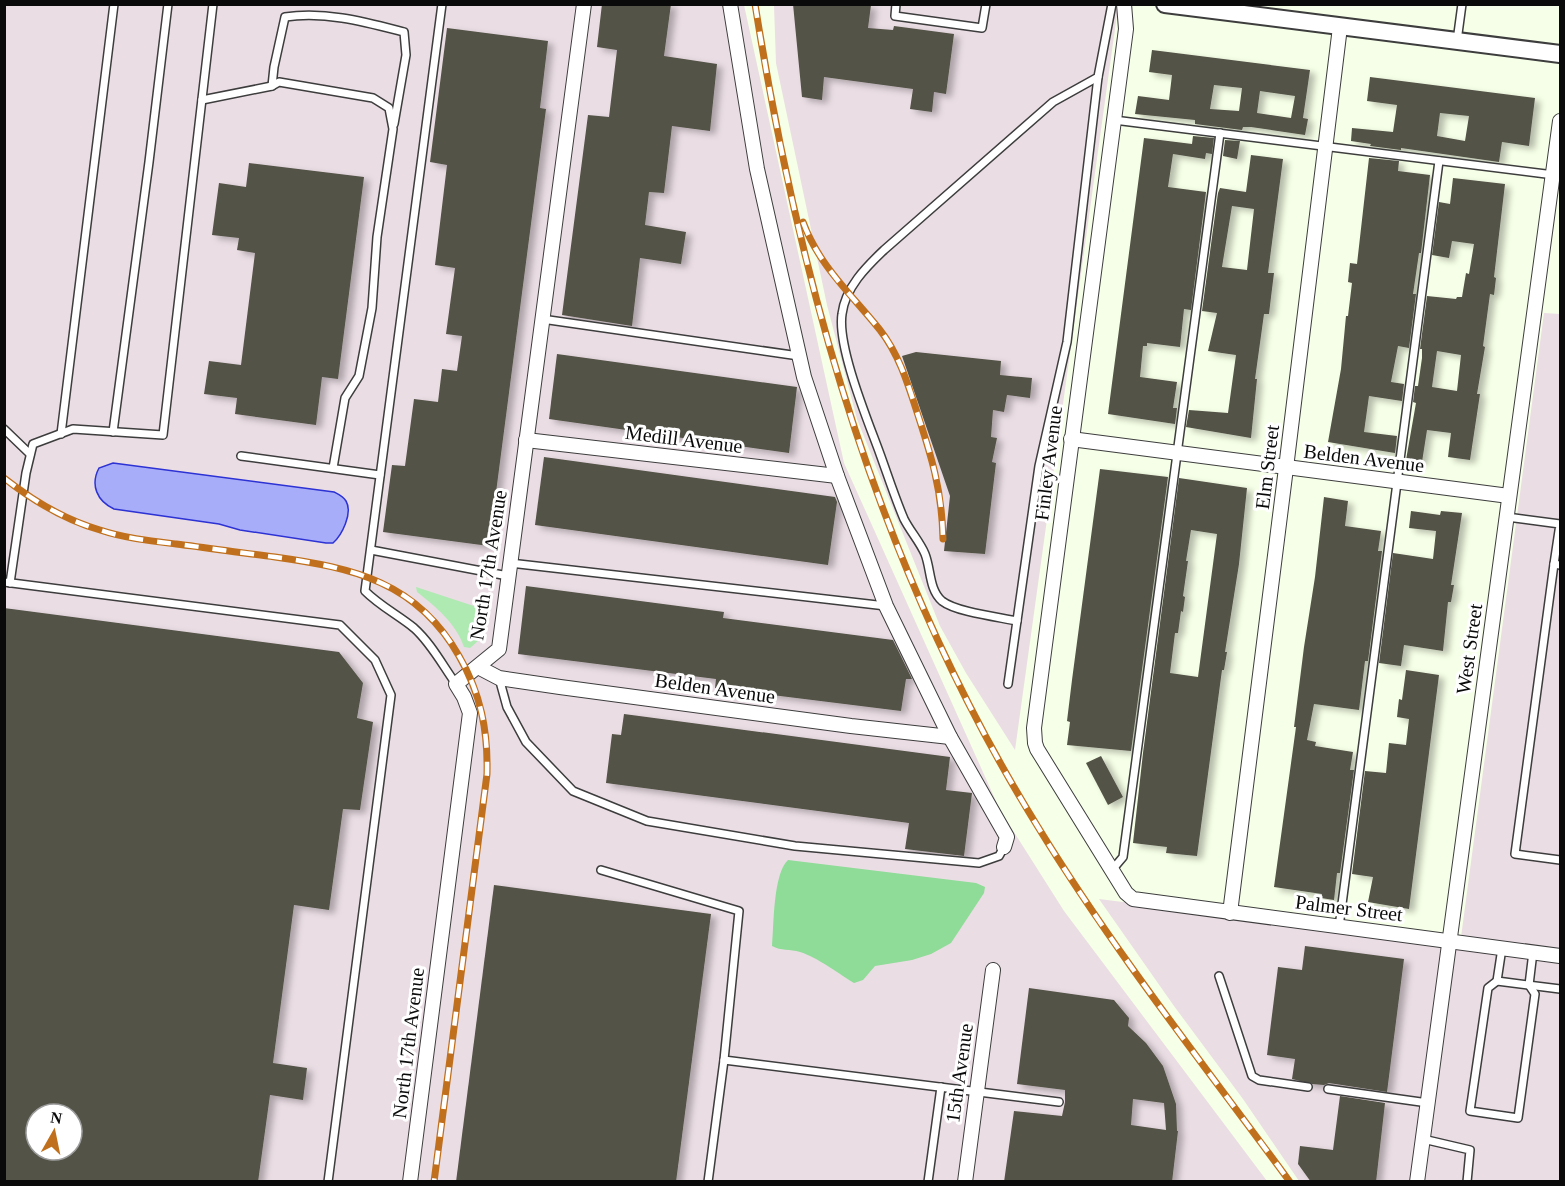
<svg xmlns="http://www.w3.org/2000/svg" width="1565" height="1186" viewBox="0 0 1565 1186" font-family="'Times New Roman',serif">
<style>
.industrial{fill:#eadde4;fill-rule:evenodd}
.green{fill:#afeab2}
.forest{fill:#8edc97}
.water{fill:#a8adf9;stroke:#2c32d4;stroke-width:1.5}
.building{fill:#535246;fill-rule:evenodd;filter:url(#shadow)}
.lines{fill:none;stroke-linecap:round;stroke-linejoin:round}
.service-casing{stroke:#3d3d3d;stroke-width:10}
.minor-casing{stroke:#3d3d3d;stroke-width:16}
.tertiary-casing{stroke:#3d3d3d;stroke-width:20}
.service{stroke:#fff;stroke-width:7}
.minor{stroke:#fff;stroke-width:14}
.tertiary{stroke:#fff;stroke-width:16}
.rail-casing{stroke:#c0701c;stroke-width:7}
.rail{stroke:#fff;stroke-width:4.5;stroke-dasharray:14;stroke-linecap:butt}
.labels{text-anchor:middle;stroke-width:6;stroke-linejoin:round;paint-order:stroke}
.street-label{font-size:20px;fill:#0a0a0a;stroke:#fff}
</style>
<defs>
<filter id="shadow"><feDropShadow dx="5.5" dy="3.5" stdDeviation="3" flood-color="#0004"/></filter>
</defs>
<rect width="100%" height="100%" fill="#f6ffe7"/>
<g class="industrial">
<polygon points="1096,4 1118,7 1015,750 966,673 940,626 857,419 827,305 776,63 774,5"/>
<path d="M5,5H744L844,463L1000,810L1064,911L1267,1181L5,1182ZM36,1114H72V1150H36Z"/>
<polygon points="1544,313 1560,314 1560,1181 1299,1181 1243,1099 1174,1006 1099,899 1460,945"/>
</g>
<path class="green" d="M416,587L489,611C486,630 486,635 470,648L464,647C456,623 436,607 417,592Z"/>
<path class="forest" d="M788,860L976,883L985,887L984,893L951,943L931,954L912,960L875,966L863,980L854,983C839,974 817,957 800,952C790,949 781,951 772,946C774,925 773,874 788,860Z"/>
<path class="water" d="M113,463L334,492C338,494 343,496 346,501C353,513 342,535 333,543H326L240,530L219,524L114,509C97,501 90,485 99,468Z"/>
<g class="building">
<polygon points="602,4 671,4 664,56 717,64 710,131 672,126 664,193 649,192 645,225 686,232 681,264 640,258 632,326 562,315 588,115 609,117 617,50 597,47"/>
<polygon points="793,4 871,5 868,28 893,30 894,26 954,34 946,94 934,92 932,112 910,109 913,89 824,77 822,100 802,97"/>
<polygon points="447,28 548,41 540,108 546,109 489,546 383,532 392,465 405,466 414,399 438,402 442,369 457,371 462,336 446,334 455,268 435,265 447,165 430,162"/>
<path d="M1152,50L1310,70L1303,118L1308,119L1305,135L1251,127H1243L1242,130L1195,124V120L1135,114L1138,96L1169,100L1172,75L1149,72ZM1214,85L1242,88L1239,111L1210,109ZM1260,91L1295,96L1291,118L1257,113Z"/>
<path d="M1370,77L1535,98L1529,146L1502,142L1499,162L1401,148V150L1370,146L1371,144L1351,141L1352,128L1393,132L1397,105L1367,101ZM1440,113L1469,116L1465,141L1437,136Z"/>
<polygon points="1193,136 1214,138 1212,154 1206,153 1205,159 1173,154 1168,187 1206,192 1191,310 1184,309 1180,347 1147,343 1147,346 1143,346 1140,377 1177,382 1173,408 1177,408 1175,424 1108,414 1144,138 1192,144"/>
<polygon points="1225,140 1240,141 1237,159 1223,156"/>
<path d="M1251,155L1283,159L1268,273H1274L1271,297L1269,314H1264L1255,379H1257L1251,438L1186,427L1189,410L1228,413L1236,355L1208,351L1217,313L1202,311L1218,193L1220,188L1246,192ZM1232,206L1254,209L1247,270L1222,267Z"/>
<polygon points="1369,158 1399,161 1398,171 1430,175 1421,253 1419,253 1413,294 1416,294 1409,348 1398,346 1391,382 1404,384 1402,401 1369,396 1364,432 1397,436 1395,453 1328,442 1341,369 1346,316 1348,316 1352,283 1348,282 1350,263 1357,264"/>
<polygon points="249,163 364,177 338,379 322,377 316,425 235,414 237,398 204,394 209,361 241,365 255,253 237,250 239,238 212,235 219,183 246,187"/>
<path d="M1453,178L1505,184L1494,277L1496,278L1494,295L1490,294L1483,346L1485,347L1477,394H1480L1470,460L1448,457L1451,433L1427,430L1422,462L1406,460L1416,403L1413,402L1415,386H1418L1422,358V349H1420L1427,296L1456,299L1457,297H1462L1466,273L1469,274L1474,244L1452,241L1449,258L1432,255L1439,202L1450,204ZM1437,351L1461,355L1457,391L1432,387Z"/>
<polygon points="916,352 1001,361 1000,375 1032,378 1030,398 1007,395 1004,412 993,410 991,437 997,438 992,462 996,463 985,554 944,551 950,496 902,356"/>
<polygon points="557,354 797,387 789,453 549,419"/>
<polygon points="544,457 835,497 837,502 828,565 535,525"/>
<polygon points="1100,469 1168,477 1131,751 1067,745 1070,722 1067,721 1072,680"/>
<path d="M1179,478L1247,488L1239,564L1225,652H1227L1224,670H1222L1197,856L1166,853L1167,847L1133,843L1143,753ZM1191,530L1217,534L1198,677L1170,673L1175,633H1178L1181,611L1183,612L1185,597L1183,596L1188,561H1186Z"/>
<polygon points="1324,497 1348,501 1345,526 1381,531 1378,551 1382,551 1368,661 1365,661 1359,710 1314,704 1307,740 1316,742 1315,746 1353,752 1350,770 1354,770 1340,873 1337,873 1334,900 1321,898 1322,894 1274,887 1296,727 1294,727 1304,647 1315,577"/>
<polygon points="1411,511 1440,515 1441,511 1462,513 1451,585 1454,585 1451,602 1448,602 1443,651 1404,645 1401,666 1379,663 1393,553 1433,559 1436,531 1409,528"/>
<polygon points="526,586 724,612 723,618 893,640 912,679 906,679 901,711 715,688 716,679 518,654"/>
<path d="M4,608L339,652L363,683L357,718L373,722L360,810L343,809L329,910L294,905L273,1063L307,1068L303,1100L270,1095L258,1182H4ZM36,1114H72V1150H36Z"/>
<polygon points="1406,670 1439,675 1409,909 1368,902 1373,877 1352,874 1365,771 1386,773 1389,743 1406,745 1409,719 1397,717 1399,699 1402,700"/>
<polygon points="624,714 950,757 946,790 972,793 964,856 905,849 909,823 606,783 612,734 621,735"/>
<polygon points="1101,756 1123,797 1108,805 1086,763"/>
<polygon points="494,885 711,914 676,1182 456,1182"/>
<polygon points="1305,946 1404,959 1387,1092 1329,1083 1324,1085 1312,1084 1292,1079 1295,1059 1267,1055 1278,967 1302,970"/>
<path d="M1029,988L1114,1000L1129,1018L1128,1026L1146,1043L1163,1066L1176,1104L1177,1131H1178L1172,1182H1004L1014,1111L1062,1116L1065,1102V1090L1017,1084ZM1133,1099L1164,1103L1166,1130L1131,1125Z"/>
<polygon points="1340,1096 1385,1103 1376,1182 1311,1182 1298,1164 1300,1146 1333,1150"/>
</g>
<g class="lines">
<g class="service-casing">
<g id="service">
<path d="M442,4L365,591C380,606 398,615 414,628C431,643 443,666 456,684"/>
<polyline points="896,4 895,16 982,28 986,4"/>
<polyline points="1457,41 1462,4"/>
<path d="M272,86L274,67L285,17C326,11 365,22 404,32L406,55L394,124"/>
<polyline points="202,100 272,86 279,82 373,98 389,108 393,129 377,237 372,308 359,376 345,398 333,468"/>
<polyline points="1114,120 1554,175"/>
<polyline points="542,319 799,356"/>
<polyline points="4,429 30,454"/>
<polyline points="113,432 149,162 168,4"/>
<polyline points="61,434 114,4"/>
<polyline points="241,456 380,475"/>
<polyline points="1507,517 1560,524 1554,564 1560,565"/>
<polyline points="371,550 508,576"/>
<polyline points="510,563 886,606"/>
<polyline points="1554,564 1515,854 1560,860"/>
<polyline points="4,582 340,625 375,660 391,695 328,1182"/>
<polyline points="10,583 26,473 33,444 73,429 163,435 213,4"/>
<path d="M1017,621C998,617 956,612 942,601C929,590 931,569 925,554C920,542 910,531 904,519C895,498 888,476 880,454C868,421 837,347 842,314C845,288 866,267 884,250L1053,102L1098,77L1112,4"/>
<polyline points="499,678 507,707 526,742 573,791 647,821 795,846 979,863 999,856 1004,847"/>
<polyline points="1008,684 1039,466 1067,342 1098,77"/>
<polyline points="601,870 739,911 724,1060 1059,1102"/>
<polyline points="1112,870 1123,857 1220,133"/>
<polyline points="1339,927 1439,161"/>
<polyline points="1502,948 1497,981 1488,988 1470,1111 1518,1118 1535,994 1529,985 1533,952"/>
<polyline points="1219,976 1252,1076 1259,1080 1308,1087"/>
<polyline points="1497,981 1560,989"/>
<polyline points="1328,1089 1428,1103"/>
<polyline points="1423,1139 1470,1150 1467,1182"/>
<polyline points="708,1182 724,1060"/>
<polyline points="928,1182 941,1087"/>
</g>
</g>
<g class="minor-casing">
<g id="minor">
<polyline points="730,4 757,169 804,377 837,476 886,606 950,737 1007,837 1004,847"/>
<polyline points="1124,4 1126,29 1034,728 1035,743 1037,749 1126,893 1133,899 1560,956"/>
<polyline points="1071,439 1509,496"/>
<polyline points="526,440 837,476"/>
<polyline points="478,667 499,678 560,687 851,726 950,737"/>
<polyline points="1230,913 1286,468 1340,27"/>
<polyline points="410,1182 470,713 464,697 456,684 499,649 584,4"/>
<polyline points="965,1182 993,970"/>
<polyline points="1417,1182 1560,121"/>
</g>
</g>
<g class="tertiary-casing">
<polyline id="tertiary" points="1165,4 1560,54"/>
</g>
<use href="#service" class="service"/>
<use href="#minor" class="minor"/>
<use href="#tertiary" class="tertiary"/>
<g class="rail-casing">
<g id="rail">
<path d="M755,4C801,295 882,575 1038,827C1114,951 1204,1065 1290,1182"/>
<path d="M803,222C819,266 852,295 880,330C898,353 907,381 916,409C931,455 942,489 943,539"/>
<path d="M4,478C32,500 65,520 100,530C124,538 151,541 176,544C209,548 242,553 275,557C354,568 417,582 459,656C481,694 488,731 487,774L434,1182"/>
</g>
</g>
<use href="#rail" class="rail"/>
</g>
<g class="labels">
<g class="street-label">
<text transform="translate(684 439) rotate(7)" y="7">Medill Avenue</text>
<text transform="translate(1364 458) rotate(7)" y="7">Belden Avenue</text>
<text transform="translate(1048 463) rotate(-83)" y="7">Finley Avenue</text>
<text transform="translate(1267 467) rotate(-83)" y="7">Elm Street</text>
<text transform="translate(488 565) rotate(-81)" y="7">North 17th Avenue</text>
<text transform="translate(1469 649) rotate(-82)" y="7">West Street</text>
<text transform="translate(715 688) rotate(8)" y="7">Belden Avenue</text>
<text transform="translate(1349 908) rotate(7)" y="7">Palmer Street</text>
<text transform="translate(408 1043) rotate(-83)" y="7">North 17th Avenue</text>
<text transform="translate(959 1073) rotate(-82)" y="7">15th Avenue</text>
</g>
</g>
<rect width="1565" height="1186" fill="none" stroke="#0a0a0a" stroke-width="12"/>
<g transform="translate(54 1132) rotate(9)"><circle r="28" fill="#ffffff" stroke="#9d9d9d" stroke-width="1.5"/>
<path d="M0-4.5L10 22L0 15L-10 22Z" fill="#c0701c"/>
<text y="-9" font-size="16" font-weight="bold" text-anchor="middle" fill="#0a0a0a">N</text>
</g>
</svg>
